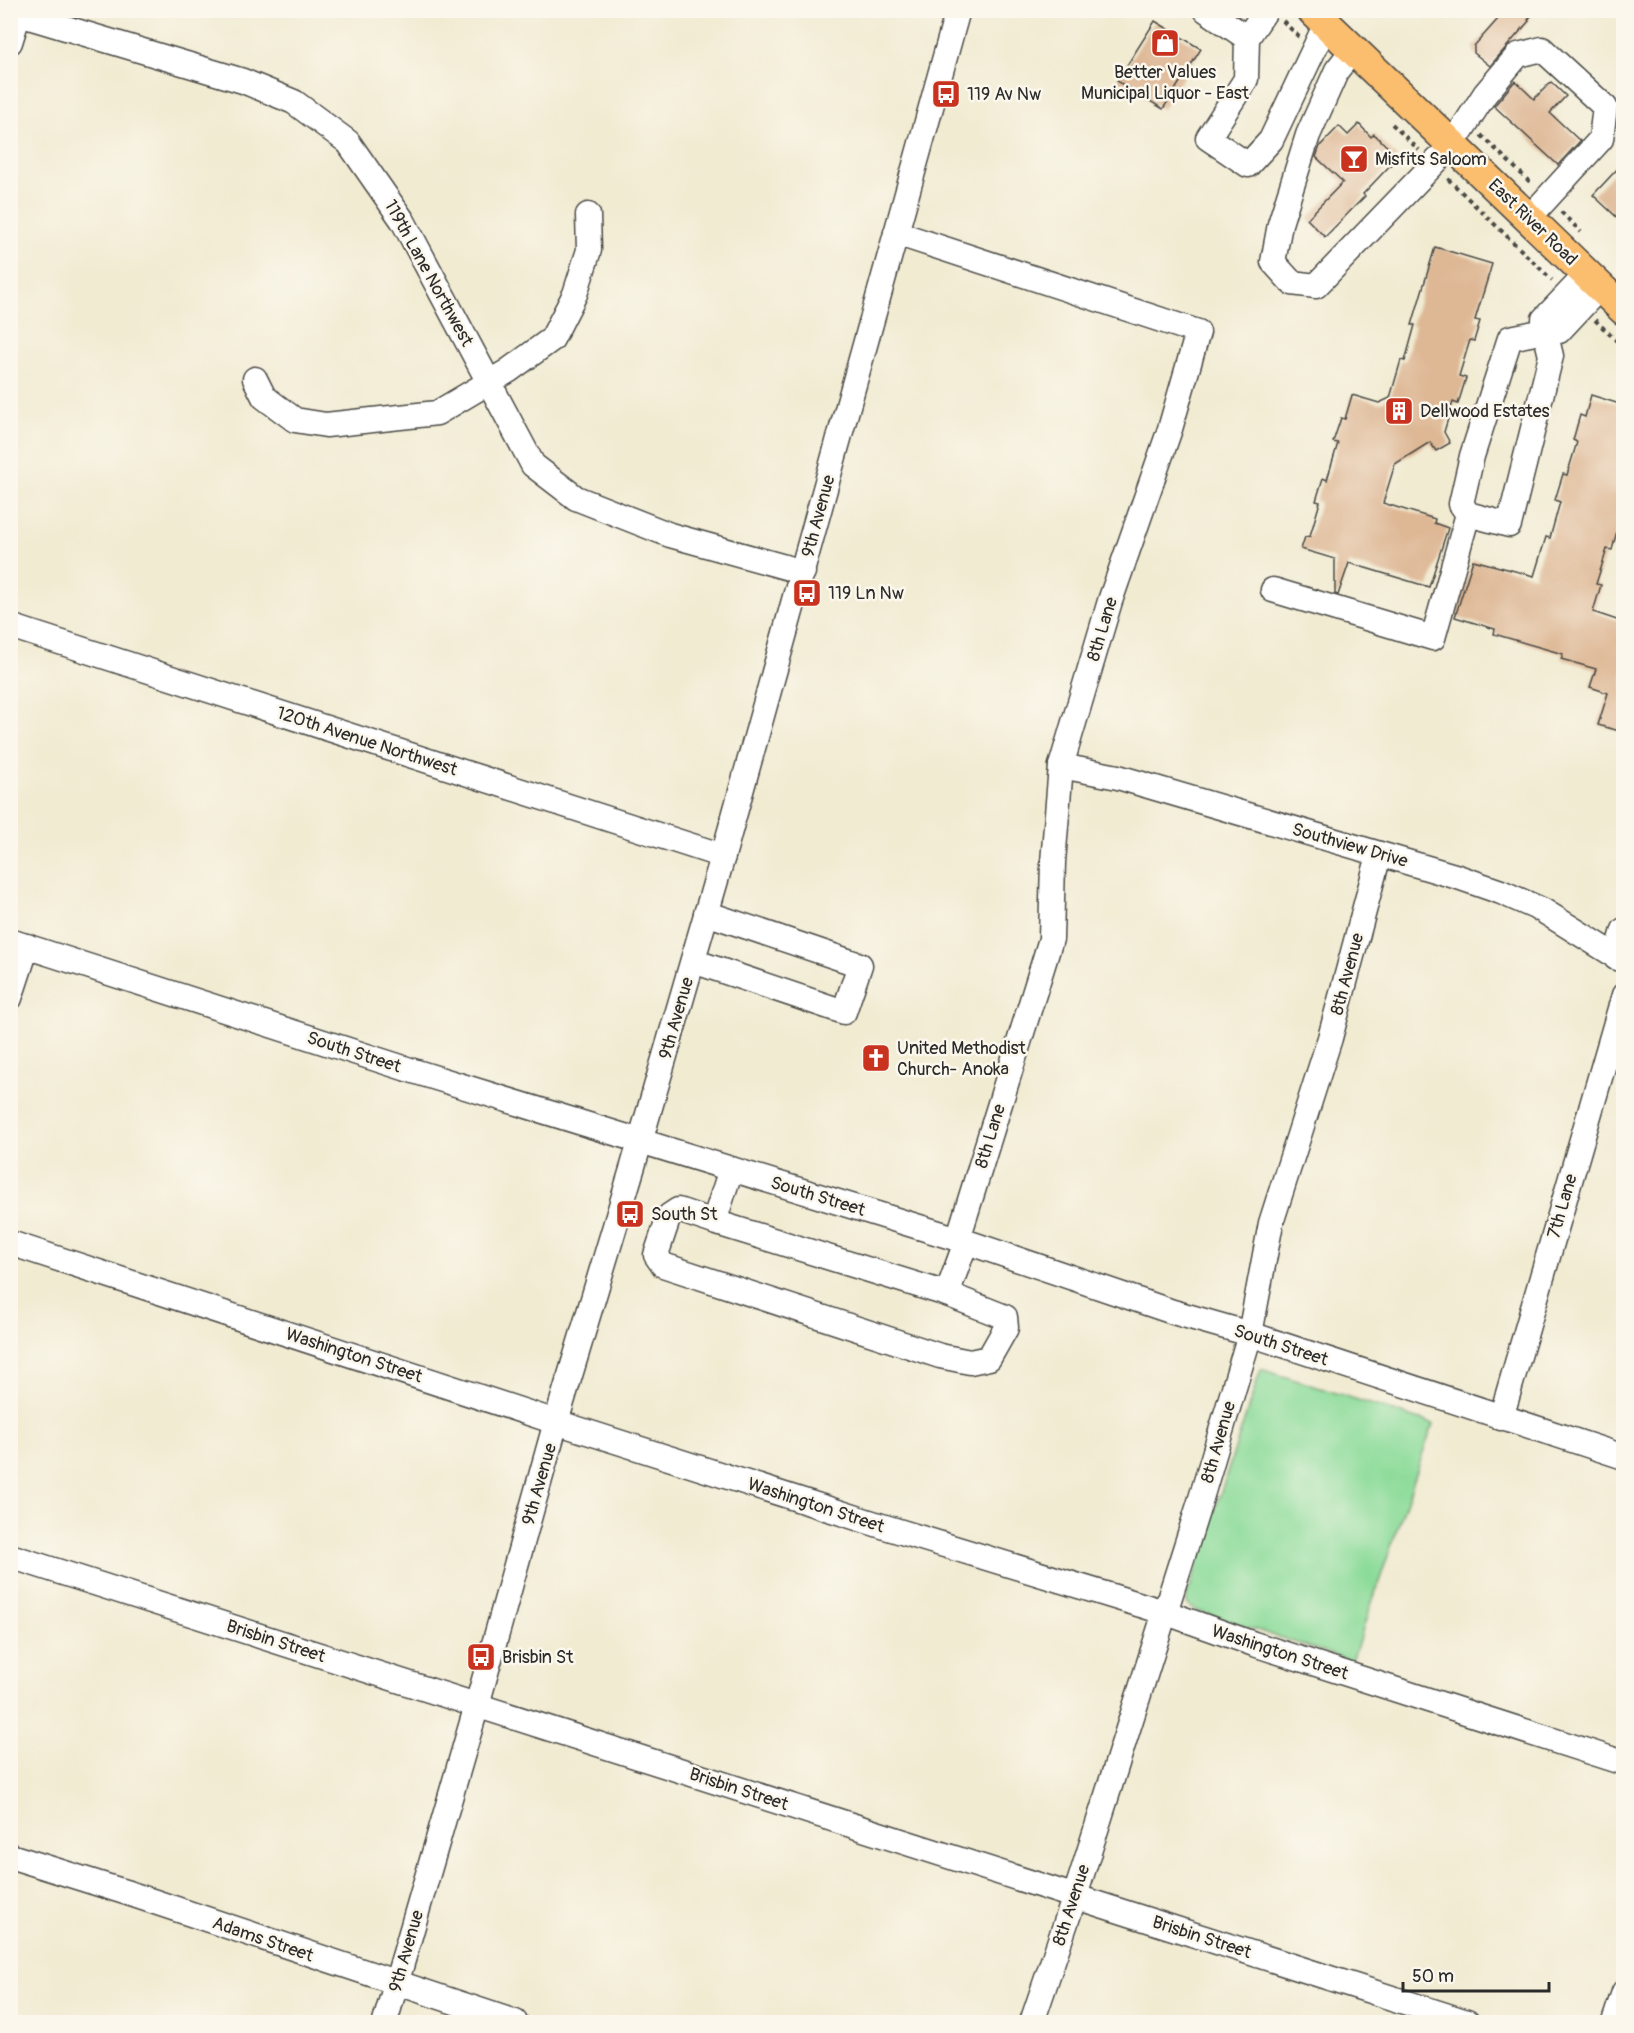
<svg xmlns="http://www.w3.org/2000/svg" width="1634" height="2033" viewBox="0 0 1634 2033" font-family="Pangolin,sans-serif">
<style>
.green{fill:#8cdb9a;stroke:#5c8362;stroke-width:1.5}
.building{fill:#deb895}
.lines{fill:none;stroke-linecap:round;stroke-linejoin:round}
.minor-casing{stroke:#494844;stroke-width:27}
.major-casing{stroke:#494844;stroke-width:33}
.path{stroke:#494844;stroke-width:4;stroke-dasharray:4.5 4.5;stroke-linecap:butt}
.minor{stroke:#fff;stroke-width:24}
.major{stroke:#fbbd6e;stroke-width:30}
.labels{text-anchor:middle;stroke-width:5;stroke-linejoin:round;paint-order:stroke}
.poi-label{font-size:18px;fill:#2b2b2b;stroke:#fbf7ec;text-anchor:start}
.street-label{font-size:18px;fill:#2b2b2b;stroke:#fbf7ec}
</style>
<rect width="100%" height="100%" fill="#fbf7ec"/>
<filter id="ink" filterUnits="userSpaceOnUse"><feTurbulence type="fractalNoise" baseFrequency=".0167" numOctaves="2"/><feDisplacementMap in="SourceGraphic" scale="12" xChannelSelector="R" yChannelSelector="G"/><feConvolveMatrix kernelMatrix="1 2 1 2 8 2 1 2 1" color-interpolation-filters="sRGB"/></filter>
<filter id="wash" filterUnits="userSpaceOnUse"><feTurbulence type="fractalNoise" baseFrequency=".008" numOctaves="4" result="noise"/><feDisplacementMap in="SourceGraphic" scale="24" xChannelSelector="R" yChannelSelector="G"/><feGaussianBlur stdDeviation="1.35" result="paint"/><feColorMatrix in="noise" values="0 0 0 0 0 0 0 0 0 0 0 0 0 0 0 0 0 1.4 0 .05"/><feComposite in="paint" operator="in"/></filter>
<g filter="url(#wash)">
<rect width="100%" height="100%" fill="#f1ebd2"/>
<polygon class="green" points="1261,1369 1433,1424 1352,1661 1195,1610 1188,1605 1186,1599"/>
<g id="blocks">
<g class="building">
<polygon points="1506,10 1535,10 1528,20 1529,21 1490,66 1474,53 1474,46"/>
<polygon points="1155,21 1201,49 1163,109 1117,81"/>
<polygon points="1515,81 1534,99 1551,82 1566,96 1550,113 1580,141 1558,165 1494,106"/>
<polygon points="1359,124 1371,137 1374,134 1398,157 1363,194 1365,196 1325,237 1307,219 1343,182 1316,157 1320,146 1339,126 1348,135"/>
<polygon points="1623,163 1623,223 1593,195"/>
<polygon points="1435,247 1492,264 1475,320 1480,321 1474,341 1470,340 1459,376 1466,378 1458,404 1453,402 1444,432 1450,443 1436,451 1430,442 1395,464 1383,503 1435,519 1434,523 1448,528 1429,587 1349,563 1338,595 1335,594 1335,559 1301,549 1305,537 1310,536 1320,502 1316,501 1323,478 1327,480 1338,443 1333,442 1341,418 1345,419 1352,395 1379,403 1390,398 1401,360 1405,361 1415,325 1412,325"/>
<polygon points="1591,395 1623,405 1623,508 1612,550 1607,549 1596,584 1601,585 1593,612 1623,622 1623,732 1598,725 1608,693 1590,687 1596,669 1561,659 1563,654 1494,634 1495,629 1455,617 1473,560 1534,576 1546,537 1550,538 1560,502 1555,500 1563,474 1567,475 1577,442 1573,440 1580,415 1585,417"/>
</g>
</g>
</g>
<g filter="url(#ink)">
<use href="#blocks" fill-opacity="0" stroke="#494844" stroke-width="1.5"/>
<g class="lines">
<g class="minor-casing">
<g id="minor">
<polyline points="1206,10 1247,38"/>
<polyline points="1266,10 1247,38 1246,79 1208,138 1248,165 1271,140 1326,24"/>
<polyline points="19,14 243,81 294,102 348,142 403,221 533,465 576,498 670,535 803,572"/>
<polyline points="10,42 20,10"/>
<polyline points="1353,50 1337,70 1308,135 1280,224 1273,262 1292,283 1316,286 1452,145 1485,94 1518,55 1542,49 1605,107 1601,139 1528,219"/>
<polyline points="896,233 1198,332 1170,429 1110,601 1061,766 1053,862 1051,939 958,1239"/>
<polyline points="1587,274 1544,319 1545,331 1559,331 1600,287"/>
<polyline points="255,379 264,397 295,420 326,425 437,413 508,371 552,339 575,294 589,250 588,215"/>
<polyline points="1273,590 1433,638 1468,514 1509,525 1551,356 1545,331 1510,338 1472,456 1461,504 1468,514"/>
<polyline points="10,626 723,856"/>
<polyline points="1061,766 1118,777 1458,877 1501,892 1542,910 1624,961"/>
<polyline points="10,941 407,1069 958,1239 1173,1312 1250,1334 1624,1457"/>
<polyline points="1616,958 1624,930"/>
<polyline points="693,961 844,1012 860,965 706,913"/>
<polyline points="10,998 27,946"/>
<polyline points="731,1169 714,1222 678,1210 669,1216 656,1255 663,1265 940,1356 970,1362 989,1358 1006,1328 1005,1317 947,1294 966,1242"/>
<polyline points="714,1222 947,1294"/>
<polyline points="10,1243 556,1422 882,1526 1164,1612 1254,1644 1624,1763"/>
<polyline points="1501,1418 1624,995"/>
<polyline points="10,1556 1467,2022"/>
<polyline points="10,1856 128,1893 515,2022"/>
<polyline points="385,2022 477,1705 556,1422 633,1166 723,856 958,10"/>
<polyline points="1032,2022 1075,1896 1199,1505 1250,1334 1271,1223 1330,1038 1379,855"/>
<polyline points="1614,2022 1624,1992"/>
</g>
</g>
<g class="major-casing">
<polyline id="major" points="1312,10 1624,310"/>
</g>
<g class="path">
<polyline points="1283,21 1299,37"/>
<polyline points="1392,124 1419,150"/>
<polyline points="1481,135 1532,184"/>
<polyline points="1448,179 1552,280"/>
<polyline points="1561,212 1581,232"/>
<polyline points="1595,320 1624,348"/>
</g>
<use href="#minor" class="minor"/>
<use href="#major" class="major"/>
</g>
</g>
<defs>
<g id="shop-square" transform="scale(1.5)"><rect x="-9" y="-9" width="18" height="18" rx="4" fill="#c8321e" stroke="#fbf7ec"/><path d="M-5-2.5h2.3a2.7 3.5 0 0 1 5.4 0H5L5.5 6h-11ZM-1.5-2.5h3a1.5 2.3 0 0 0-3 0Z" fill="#fff"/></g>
<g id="bus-square" transform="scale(1.5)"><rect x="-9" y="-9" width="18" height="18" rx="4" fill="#c8321e" stroke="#fbf7ec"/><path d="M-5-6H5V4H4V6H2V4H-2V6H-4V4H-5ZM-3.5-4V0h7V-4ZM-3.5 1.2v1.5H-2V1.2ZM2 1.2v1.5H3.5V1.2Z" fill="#fff"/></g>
<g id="bar-square" transform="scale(1.5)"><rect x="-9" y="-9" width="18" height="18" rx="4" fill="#c8321e" stroke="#fbf7ec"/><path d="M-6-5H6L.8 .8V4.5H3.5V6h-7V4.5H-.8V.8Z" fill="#fff"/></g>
<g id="building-square" transform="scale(1.5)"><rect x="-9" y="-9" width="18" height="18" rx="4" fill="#c8321e" stroke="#fbf7ec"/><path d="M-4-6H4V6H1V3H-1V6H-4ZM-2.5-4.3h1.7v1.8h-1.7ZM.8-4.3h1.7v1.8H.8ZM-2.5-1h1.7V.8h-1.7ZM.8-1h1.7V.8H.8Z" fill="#fff"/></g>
<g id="church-square" transform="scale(1.5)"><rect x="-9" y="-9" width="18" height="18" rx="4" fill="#c8321e" stroke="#fbf7ec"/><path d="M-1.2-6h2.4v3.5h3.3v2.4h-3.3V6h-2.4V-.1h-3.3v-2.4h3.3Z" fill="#fff"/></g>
</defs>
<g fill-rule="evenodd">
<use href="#shop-square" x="1165" y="43"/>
<use href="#bus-square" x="946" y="94"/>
<use href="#bar-square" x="1354" y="159"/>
<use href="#building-square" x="1399" y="411"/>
<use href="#bus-square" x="807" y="593"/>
<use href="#church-square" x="876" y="1058"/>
<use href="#bus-square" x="630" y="1214"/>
<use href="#bus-square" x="481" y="1657"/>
</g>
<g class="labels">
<g class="poi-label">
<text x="1165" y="78" text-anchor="middle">Better Values<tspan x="1165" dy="21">Municipal Liquor - East</tspan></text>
<text x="967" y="100">119 Av Nw</text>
<text x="1375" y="165">Misfits Saloom</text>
<text x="1420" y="417">Dellwood Estates</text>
<text x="828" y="599">119 Ln Nw</text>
<text x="897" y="1054">United Methodist<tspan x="897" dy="21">Church- Anoka</tspan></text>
<text x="651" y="1220">South St</text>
<text x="502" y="1663">Brisbin St</text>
</g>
<g class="street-label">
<text transform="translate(1533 222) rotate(44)" y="6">East River Road</text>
<text transform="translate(429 273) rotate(61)" y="6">119th Lane Northwest</text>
<text transform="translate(818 516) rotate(-75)" y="6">9th Avenue</text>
<text transform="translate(1102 629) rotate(-73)" y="6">8th Lane</text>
<text transform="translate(367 741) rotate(18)" y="6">120th Avenue Northwest</text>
<text transform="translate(1350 845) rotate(16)" y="6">Southview Drive</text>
<text transform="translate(1347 974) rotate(-75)" y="6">8th Avenue</text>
<text transform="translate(676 1018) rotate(-74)" y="6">9th Avenue</text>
<text transform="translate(354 1052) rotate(18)" y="6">South Street</text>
<text transform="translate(990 1136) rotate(-73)" y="6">8th Lane</text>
<text transform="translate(818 1196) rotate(17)" y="6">South Street</text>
<text transform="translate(1562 1206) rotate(-74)" y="6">7th Lane</text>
<text transform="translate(1281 1345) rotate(18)" y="6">South Street</text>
<text transform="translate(354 1355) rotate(18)" y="6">Washington Street</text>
<text transform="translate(1218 1442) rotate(-74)" y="6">8th Avenue</text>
<text transform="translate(539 1484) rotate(-74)" y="6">9th Avenue</text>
<text transform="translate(816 1505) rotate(18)" y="6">Washington Street</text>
<text transform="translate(276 1641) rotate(18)" y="6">Brisbin Street</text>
<text transform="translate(1280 1652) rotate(18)" y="6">Washington Street</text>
<text transform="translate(739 1789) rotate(18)" y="6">Brisbin Street</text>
<text transform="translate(1071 1905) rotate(-72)" y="6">8th Avenue</text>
<text transform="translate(1202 1937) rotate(18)" y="6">Brisbin Street</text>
<text transform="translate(263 1939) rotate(19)" y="6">Adams Street</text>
<text transform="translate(406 1951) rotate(-74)" y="6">9th Avenue</text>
</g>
</g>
<rect width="1634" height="2033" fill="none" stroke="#fbf7ec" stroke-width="36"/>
<path d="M1403 1982v9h146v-9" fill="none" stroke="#2b2b2b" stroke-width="3"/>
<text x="1412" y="1982" font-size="18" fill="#2b2b2b" stroke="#fbf7ec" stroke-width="4.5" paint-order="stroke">50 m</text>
</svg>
